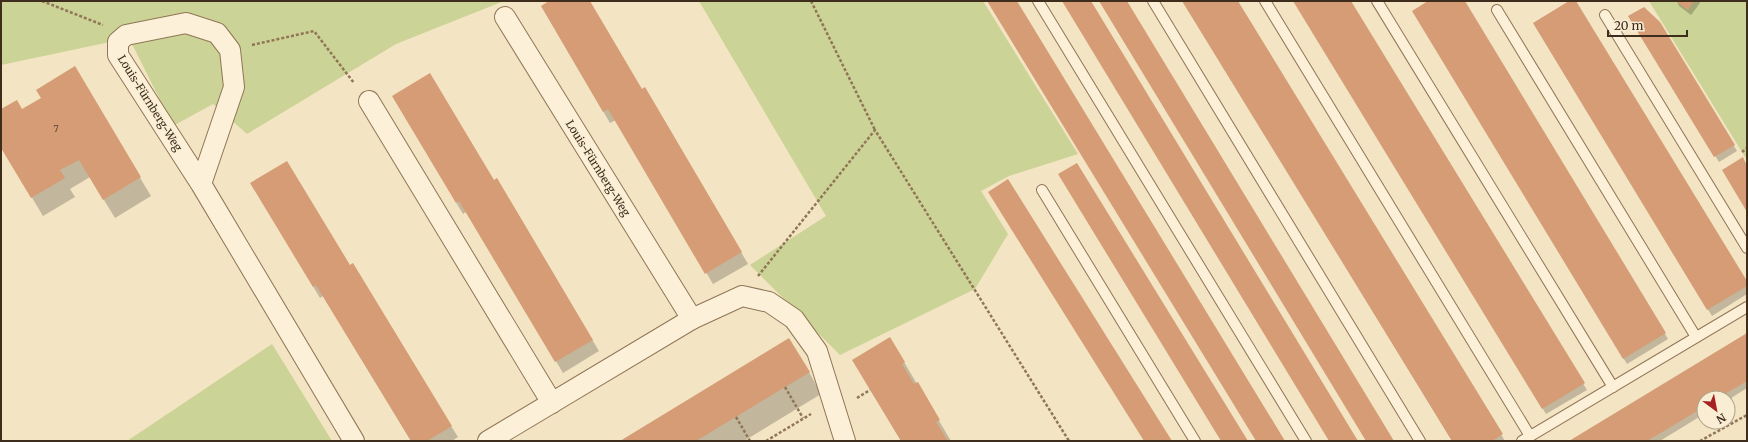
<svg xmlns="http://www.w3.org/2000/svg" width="1748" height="442" viewBox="0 0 1748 442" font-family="Merriweather,serif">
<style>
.green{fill:#ccd396}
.shadow{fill:#0003}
.building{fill:#d59c75}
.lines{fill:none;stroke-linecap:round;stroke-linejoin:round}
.lane-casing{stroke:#907557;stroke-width:12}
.street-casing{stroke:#907557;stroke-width:22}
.path{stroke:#907557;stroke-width:2.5;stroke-dasharray:3 2;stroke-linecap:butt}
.lane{stroke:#fcf1d8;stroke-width:10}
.street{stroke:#fcf1d8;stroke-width:20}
.labels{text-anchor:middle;stroke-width:3;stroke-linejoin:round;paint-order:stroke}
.number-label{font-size:9px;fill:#644933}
.street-label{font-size:11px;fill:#3e2d1d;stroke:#f9eed4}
</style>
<rect width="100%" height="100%" fill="#f3e4c3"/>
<g class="green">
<polygon points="1,1 504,1 396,44 247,134 213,104 173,126 129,38 1,65"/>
<polygon points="699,1 983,1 1078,154 1009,176 981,191 1008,234 975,289 840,355 750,265 826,216"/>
<polygon points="1649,1 1747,1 1747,160 1742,152"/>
<polygon points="272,344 332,441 127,441"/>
</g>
<g class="shadow">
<polygon points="551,1 589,1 641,90 645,88 748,264 713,284 616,120 610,123 542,7"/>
<polygon points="1183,1 1237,1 1505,441 1452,441"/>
<polygon points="1294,1 1350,1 1587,390 1546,414"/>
<polygon points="1430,1 1464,1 1668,339 1627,364 1413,11"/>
<polygon points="1571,1 1575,1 1747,283 1747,294 1712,316 1534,24"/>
<polygon points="1677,1 1700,1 1700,3 1691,15 1679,6"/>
<polygon points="1630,16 1659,23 1737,151 1719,162"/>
<polygon points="74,68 151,196 115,218 90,177 70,189 75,197 43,216 1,146 1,111 22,110 42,99"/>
<polygon points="393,97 494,181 496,180 599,351 563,373 467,211 463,214"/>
<polygon points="258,195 350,266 458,437 452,441 411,441 323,296 320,298"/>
<polygon points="1747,334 1747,388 1728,400 1728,398 1704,398 1704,414 1660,441 1571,441"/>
<polygon points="904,362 917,384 951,441 901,441 866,382"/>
<polygon points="809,372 821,394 744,441 622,441"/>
</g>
<g class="building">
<polygon points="549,1 590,1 642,89 645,87 742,252 705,274 608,109 603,112 541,6"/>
<polygon points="987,1 1017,1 1285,441 1256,441"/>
<polygon points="1062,1 1091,1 1358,441 1329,441"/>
<polygon points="1099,1 1127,1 1394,441 1366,441"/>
<polygon points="1182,1 1238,1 1503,434 1492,441 1452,441"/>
<polygon points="1293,1 1351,1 1585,383 1542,409"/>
<polygon points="1428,1 1465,1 1666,333 1623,359 1412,11"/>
<polygon points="1569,1 1576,1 1747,281 1747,286 1707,310 1533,23"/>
<polygon points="1676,1 1694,1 1688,10"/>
<polygon points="1644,7 1660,22 1735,145 1714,157 1628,16"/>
<polygon points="75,66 141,177 103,200 79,160 60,170 65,178 31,198 1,148 1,109 17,100 22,109 41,98 36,90"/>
<polygon points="430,73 494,180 497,178 593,340 555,362 459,201 456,203 392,96"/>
<polygon points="1743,157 1747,166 1747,212 1722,170"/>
<polygon points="287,161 350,265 353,263 452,426 427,441 411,441 322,295 316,285 313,287 250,183"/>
<polygon points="1077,163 1248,441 1221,441 1058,174"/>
<polygon points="1008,179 1172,441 1144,441 988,192"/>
<polygon points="1747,333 1747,381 1718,398 1704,398 1704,407 1647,441 1569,441"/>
<polygon points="890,337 905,362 902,364 914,384 918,382 940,420 936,422 948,441 901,441 852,360"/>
<polygon points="789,338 810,372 696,441 620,441"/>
</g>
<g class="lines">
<g class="lane-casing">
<g id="lane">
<polyline points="1038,1 1306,441"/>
<polyline points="1153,1 1420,441"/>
<polyline points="1265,1 1530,436"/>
<polyline points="1377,1 1613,387"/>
<polyline points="1497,10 1696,337"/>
<polyline points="1605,15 1747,248"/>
<polyline points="1042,190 1195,441"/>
<polyline points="1522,441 1747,307"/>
</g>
</g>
<g class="street-casing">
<g id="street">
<polyline points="505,17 692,319"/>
<polyline points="369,101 552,403"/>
<polyline points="201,184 234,87 230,50 217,33 186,23 126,35 118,42 118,55 201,184 354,441"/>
<polyline points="488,441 692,319 742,296 769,302 794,319 817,351 845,441"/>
</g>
</g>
<g class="path">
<polyline points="42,1 103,25"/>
<polyline points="811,1 875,130"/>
<polyline points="252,45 314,31 354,83"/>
<polyline points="1742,152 1747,148"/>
<polyline points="758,276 875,130 1069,441"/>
<polyline points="785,387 803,418"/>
<polyline points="857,398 870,390"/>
<polyline points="736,417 750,441"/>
<polyline points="766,441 811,414"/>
<polyline points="1700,441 1747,415"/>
</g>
<use href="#lane" class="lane"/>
<use href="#street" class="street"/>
</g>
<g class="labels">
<g class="number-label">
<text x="56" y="132">7</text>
</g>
<g class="street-label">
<text transform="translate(150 103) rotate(58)" y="4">Louis-Fürnberg-Weg</text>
<text transform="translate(598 168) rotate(58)" y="4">Louis-Fürnberg-Weg</text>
</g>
</g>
<rect width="1748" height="442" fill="none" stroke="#3e2d1d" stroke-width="4"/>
<g transform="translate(1716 410) rotate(148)"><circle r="19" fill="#f9eed4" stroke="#aea18b"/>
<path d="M0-3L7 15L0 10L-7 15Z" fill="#a62023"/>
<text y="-6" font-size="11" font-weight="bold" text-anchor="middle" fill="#3e2d1d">N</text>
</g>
<path d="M1608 30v6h79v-6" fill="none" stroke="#3e2d1d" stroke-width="2"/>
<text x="1614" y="30" font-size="12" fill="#3e2d1d" stroke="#f9eed4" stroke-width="3" paint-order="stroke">20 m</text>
</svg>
